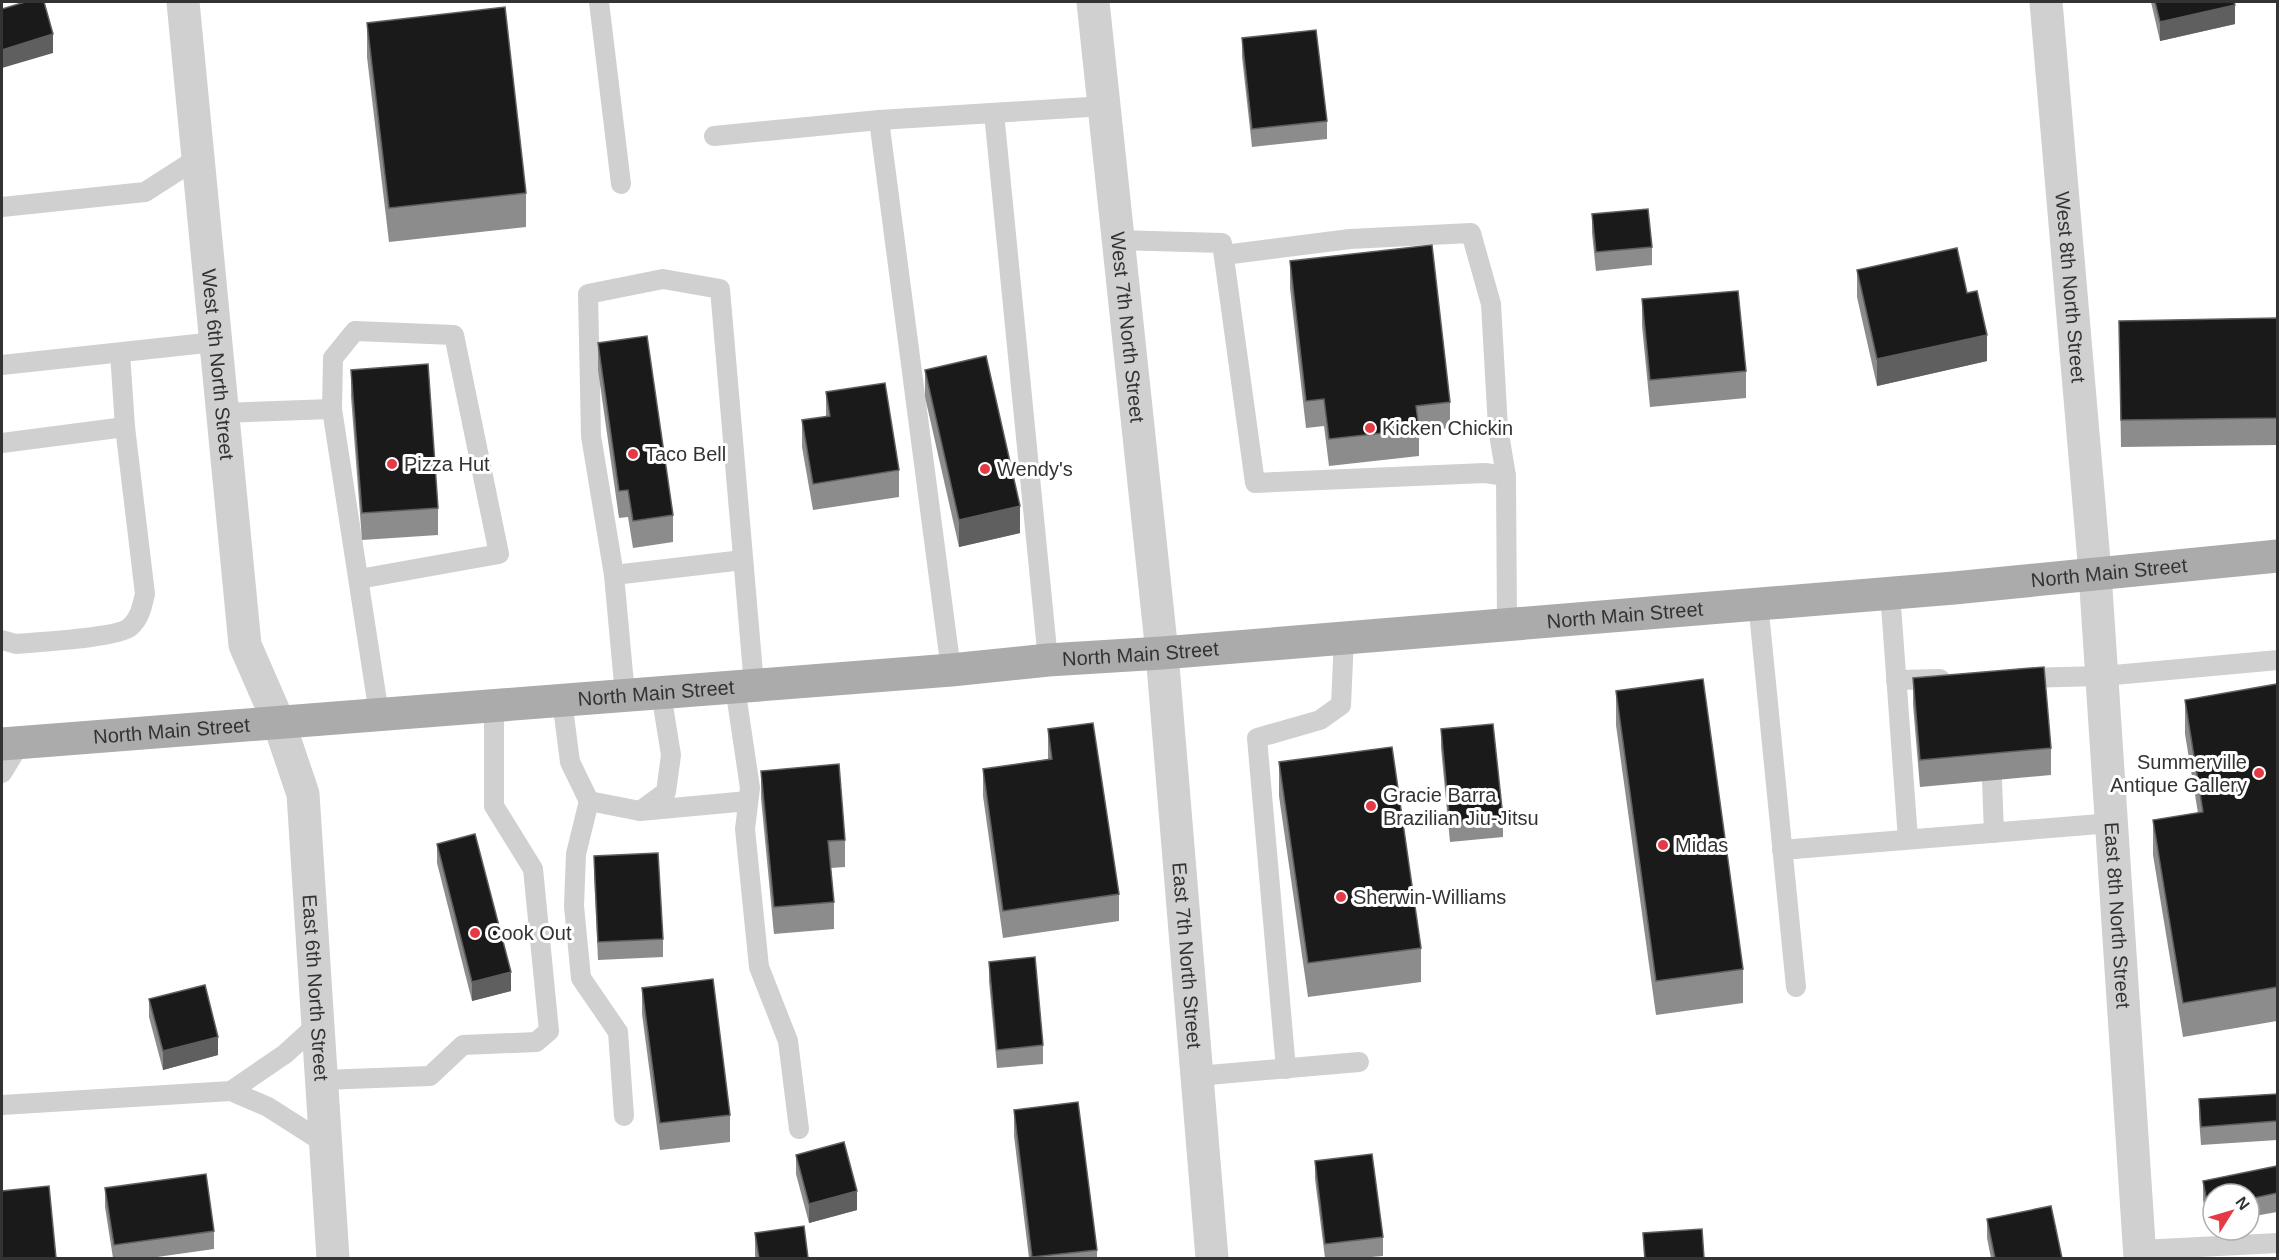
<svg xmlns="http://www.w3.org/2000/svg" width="2279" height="1260" viewBox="0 0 2279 1260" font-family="Arial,sans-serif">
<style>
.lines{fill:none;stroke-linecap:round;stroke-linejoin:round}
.lane{stroke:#d0d0d0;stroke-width:20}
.street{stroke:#d0d0d0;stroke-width:33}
.primary{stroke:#ababab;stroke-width:33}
.wall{fill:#8c8c8c}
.shaded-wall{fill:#5f5f5f}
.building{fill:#1a1a1a;stroke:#5f5f5f;stroke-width:1.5}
.poi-dot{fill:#e63946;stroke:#fff;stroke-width:2}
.labels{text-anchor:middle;stroke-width:6;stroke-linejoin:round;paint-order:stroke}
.street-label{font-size:20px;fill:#333;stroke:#fff}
.poi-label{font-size:20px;fill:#333;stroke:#fff;text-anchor:start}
</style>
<rect width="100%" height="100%" fill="#fff"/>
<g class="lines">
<g class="lane">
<polyline points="599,2 621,184"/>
<polyline points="994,113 1048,660"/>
<polyline points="879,120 951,670"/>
<polyline points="714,136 879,120 1105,106"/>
<polyline points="2,207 145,192 198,158"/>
<polyline points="1116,240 1222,243 1255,483 1485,473 1506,476 1507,624"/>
<polyline points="1224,255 1350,239 1471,233 1491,304 1498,428 1506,476"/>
<polyline points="2,365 215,342"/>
<polyline points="222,413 332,409"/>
<polyline points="2,443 125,427"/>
<polyline points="614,575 743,560"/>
<polyline points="359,579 499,554 454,335 355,331 333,358 332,409 379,714"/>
<polyline points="1890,592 1908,839"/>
<polyline points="1758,602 1796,987"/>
<path d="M2,640L16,644C36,642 118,638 130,627C140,618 142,607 145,594L125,427L120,353"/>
<polyline points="2020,678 2103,676 2278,660"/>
<polyline points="1896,680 1940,679"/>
<polyline points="735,687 750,788 745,829 759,967 788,1041 799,1129"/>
<polyline points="625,695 614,575 591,436 588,294 663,279 720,289 754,685"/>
<polyline points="562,700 570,762 589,801 640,811 666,792 671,755 661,693"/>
<polyline points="2,773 21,742"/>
<polyline points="1992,780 1994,833"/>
<polyline points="589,801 576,854 574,906 581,978 618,1032 624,1116"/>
<polyline points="640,811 748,801"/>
<polyline points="1782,850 2112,823"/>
<polyline points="1286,1069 1257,738 1320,720 1341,705 1344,638"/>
<polyline points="1197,1076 1359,1062"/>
<polyline points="322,1080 430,1076 463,1045 536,1042 549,1031 533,869 494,806 494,705"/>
<polyline points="231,1091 285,1054 318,1024"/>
<polyline points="2,1105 231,1091 268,1107 326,1144"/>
<polyline points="2140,1250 2278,1243"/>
</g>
<g class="street">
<path id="s1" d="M183,2L245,645L279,723L303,794L333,1258"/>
<path id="s2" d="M1093,2L1162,653L1212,1258"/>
<path id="s3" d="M2046,2L2095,573L2140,1258"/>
</g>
<path class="primary" id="s4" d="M2,744L951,670L1048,660L1162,653L1954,588L2278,556"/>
</g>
<g class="wall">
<polygon points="2151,2 2234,2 2235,24 2160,41"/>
<polygon points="367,23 526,193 526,227 389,242 367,57"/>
<polygon points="1242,38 1327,121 1327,139 1252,147 1242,57"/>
<polygon points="1592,214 1652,247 1652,265 1596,271 1592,233"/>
<polygon points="1290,261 1450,402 1450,428 1419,432 1419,456 1329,466 1324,426 1306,428 1290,288"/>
<polygon points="1857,270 1967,293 1987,361 1877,386 1857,297"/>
<polygon points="1642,299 1746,371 1746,398 1650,407 1642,326"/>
<polygon points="2277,318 2277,445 2121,447 2119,321"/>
<polygon points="598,343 673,515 673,542 633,548 628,517 619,518 598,370"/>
<polygon points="351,370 438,508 438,535 362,540 351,397"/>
<polygon points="925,370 1020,533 959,547 925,397"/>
<polygon points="826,392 899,470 899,497 813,510 802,447 802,420 826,417"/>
<polygon points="1913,678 2051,748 2051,775 1920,787 1913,705"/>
<polygon points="2277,684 2277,1021 2183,1037 2153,855 2153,820 2198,813 2185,734 2185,700"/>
<polygon points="1616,691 1743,969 1743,1003 1656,1015 1616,725"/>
<polygon points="1048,729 1119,894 1119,921 1003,938 983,796 983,769 1048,759"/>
<polygon points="1441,729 1503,818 1503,837 1450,842 1441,748"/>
<polygon points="1279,762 1421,948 1421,982 1308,997 1279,796"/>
<polygon points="761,771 845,840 845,867 831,868 834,902 834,929 774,934 761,798"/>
<polygon points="437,844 511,991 472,1001 437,863"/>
<polygon points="594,856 663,939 663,957 598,960 594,874"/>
<polygon points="989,962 1043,1045 1043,1064 997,1068 989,981"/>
<polygon points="642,988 730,1115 730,1142 660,1150 642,1014"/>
<polygon points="149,999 218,1055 163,1070 149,1017"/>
<polygon points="2277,1094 2277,1140 2201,1145 2199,1118 2199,1099"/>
<polygon points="1014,1110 1097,1250 1097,1258 1029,1258 1014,1136"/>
<polygon points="796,1155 857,1210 809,1223 796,1174"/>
<polygon points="1315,1161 1383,1237 1383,1256 1359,1258 1325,1258 1315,1179"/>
<polygon points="2277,1166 2277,1212 2249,1217 2249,1194 2213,1194 2213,1224 2208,1225 2203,1200 2203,1181"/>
<polygon points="105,1188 214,1231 214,1249 150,1258 113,1258 105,1207"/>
<polygon points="1987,1219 2062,1258 1991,1258 1987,1238"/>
<polygon points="755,1233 808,1258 755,1258"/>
<polygon points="1643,1233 1704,1258 1644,1258"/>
</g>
<g class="shaded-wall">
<polygon points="2235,5 2235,24 2160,41 2160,22"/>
<polygon points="53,34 53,53 2,68 2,50"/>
<polygon points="1987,335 1987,361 1877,386 1877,359"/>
<polygon points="1020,506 1020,533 959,547 959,520"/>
<polygon points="511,972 511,991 472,1001 472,982"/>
<polygon points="218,1037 218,1055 163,1070 163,1051"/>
<polygon points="857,1191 857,1210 809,1223 809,1204"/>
</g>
<g class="building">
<polygon points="25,2 44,2 53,34 2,50 2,9"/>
<polygon points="2155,2 2234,2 2235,5 2160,22"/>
<polygon points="505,7 526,193 389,208 367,23"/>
<polygon points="1316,30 1327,121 1252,129 1242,38"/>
<polygon points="1648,209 1652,247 1596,252 1592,214"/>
<polygon points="1432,245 1450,402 1416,406 1419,429 1329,439 1324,399 1306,401 1290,261"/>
<polygon points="1957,248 1967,293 1977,291 1987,335 1877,359 1857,270"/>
<polygon points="1738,291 1746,371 1650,380 1642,299"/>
<polygon points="2277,318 2277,418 2121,420 2119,321"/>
<polygon points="647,336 673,515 633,521 628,490 619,491 598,343"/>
<polygon points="986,356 1020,506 959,520 925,370"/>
<polygon points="428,364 438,508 362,513 351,370"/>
<polygon points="885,383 899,470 813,484 802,420 830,416 826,392"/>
<polygon points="2044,667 2051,748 1920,760 1913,678"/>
<polygon points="1703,679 1743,969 1656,981 1616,691"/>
<polygon points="2277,684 2277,987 2183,1003 2153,820 2203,812 2185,700"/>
<polygon points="1093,723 1119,894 1003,911 983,769 1052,759 1048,729"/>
<polygon points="1493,724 1503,818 1450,824 1441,729"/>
<polygon points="1392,747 1421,948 1308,963 1279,762"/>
<polygon points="839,764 845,840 828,841 834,902 774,907 761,771"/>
<polygon points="475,834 511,972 472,982 437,844"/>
<polygon points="658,853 663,939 598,942 594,856"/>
<polygon points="1035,957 1043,1045 997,1050 989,962"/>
<polygon points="713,979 730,1115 660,1123 642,988"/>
<polygon points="205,985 218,1037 163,1051 149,999"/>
<polygon points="2277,1094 2277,1121 2201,1127 2199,1099"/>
<polygon points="1078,1102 1097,1250 1032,1257 1014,1110"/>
<polygon points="844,1142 857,1191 809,1204 796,1155"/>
<polygon points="1372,1154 1383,1237 1325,1244 1315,1161"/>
<polygon points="2277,1166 2277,1193 2249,1199 2249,1194 2213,1194 2213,1206 2208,1207 2203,1181"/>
<polygon points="206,1174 214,1231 114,1245 105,1188"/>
<polygon points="49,1186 56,1258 2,1258 2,1191"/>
<polygon points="2051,1206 2062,1258 1995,1258 1987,1219"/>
<polygon points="804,1226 808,1258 759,1258 755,1233"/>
<polygon points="1702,1229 1704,1258 1645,1258 1643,1233"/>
</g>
<g class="poi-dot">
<circle cx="1370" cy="428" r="6"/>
<circle cx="633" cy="454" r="6"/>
<circle cx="392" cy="464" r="6"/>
<circle cx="985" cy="469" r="6"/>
<circle cx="2259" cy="773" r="6"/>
<circle cx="1371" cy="806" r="6"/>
<circle cx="1663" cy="845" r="6"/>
<circle cx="1341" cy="897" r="6"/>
<circle cx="475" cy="933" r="6"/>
</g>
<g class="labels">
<g class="street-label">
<text dy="7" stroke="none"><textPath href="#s3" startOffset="286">West 8th North Street</textPath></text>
<text dy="7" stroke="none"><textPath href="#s2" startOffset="327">West 7th North Street</textPath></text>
<text dy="7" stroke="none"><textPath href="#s1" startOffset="364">West 6th North Street</textPath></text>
<text dy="7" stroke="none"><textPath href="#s4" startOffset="2114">North Main Street</textPath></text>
<text dy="7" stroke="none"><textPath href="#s4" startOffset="1628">North Main Street</textPath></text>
<text dy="7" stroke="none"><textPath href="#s4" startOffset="1142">North Main Street</textPath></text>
<text dy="7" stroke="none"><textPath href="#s4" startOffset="656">North Main Street</textPath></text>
<text dy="7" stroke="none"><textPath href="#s4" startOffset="170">North Main Street</textPath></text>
<text dy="7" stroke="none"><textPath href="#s3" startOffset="916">East 8th North Street</textPath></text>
<text dy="7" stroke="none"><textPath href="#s2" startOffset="958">East 7th North Street</textPath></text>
<text dy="7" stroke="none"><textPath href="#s1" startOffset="1000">East 6th North Street</textPath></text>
</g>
<g class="poi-label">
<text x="1382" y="435">Kicken Chickin</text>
<text x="645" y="461">Taco Bell</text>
<text x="404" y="471">Pizza Hut</text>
<text x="997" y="476">Wendy's</text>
<text x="2247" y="769" text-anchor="end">Summerville<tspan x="2247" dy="23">Antique Gallery</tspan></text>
<text x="1383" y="802">Gracie Barra<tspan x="1383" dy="23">Brazilian Jiu-Jitsu</tspan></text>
<text x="1675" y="852">Midas</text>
<text x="1353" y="904">Sherwin-Williams</text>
<text x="487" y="940">Cook Out</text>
</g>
</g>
<rect width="2279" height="1260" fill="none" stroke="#333333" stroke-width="6"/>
<g transform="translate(2231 1212) rotate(53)"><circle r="28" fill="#ffffff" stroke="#adadad" stroke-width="1.5"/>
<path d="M0-4.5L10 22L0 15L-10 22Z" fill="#e63946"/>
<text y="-9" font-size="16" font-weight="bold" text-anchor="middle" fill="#333333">N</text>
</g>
</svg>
